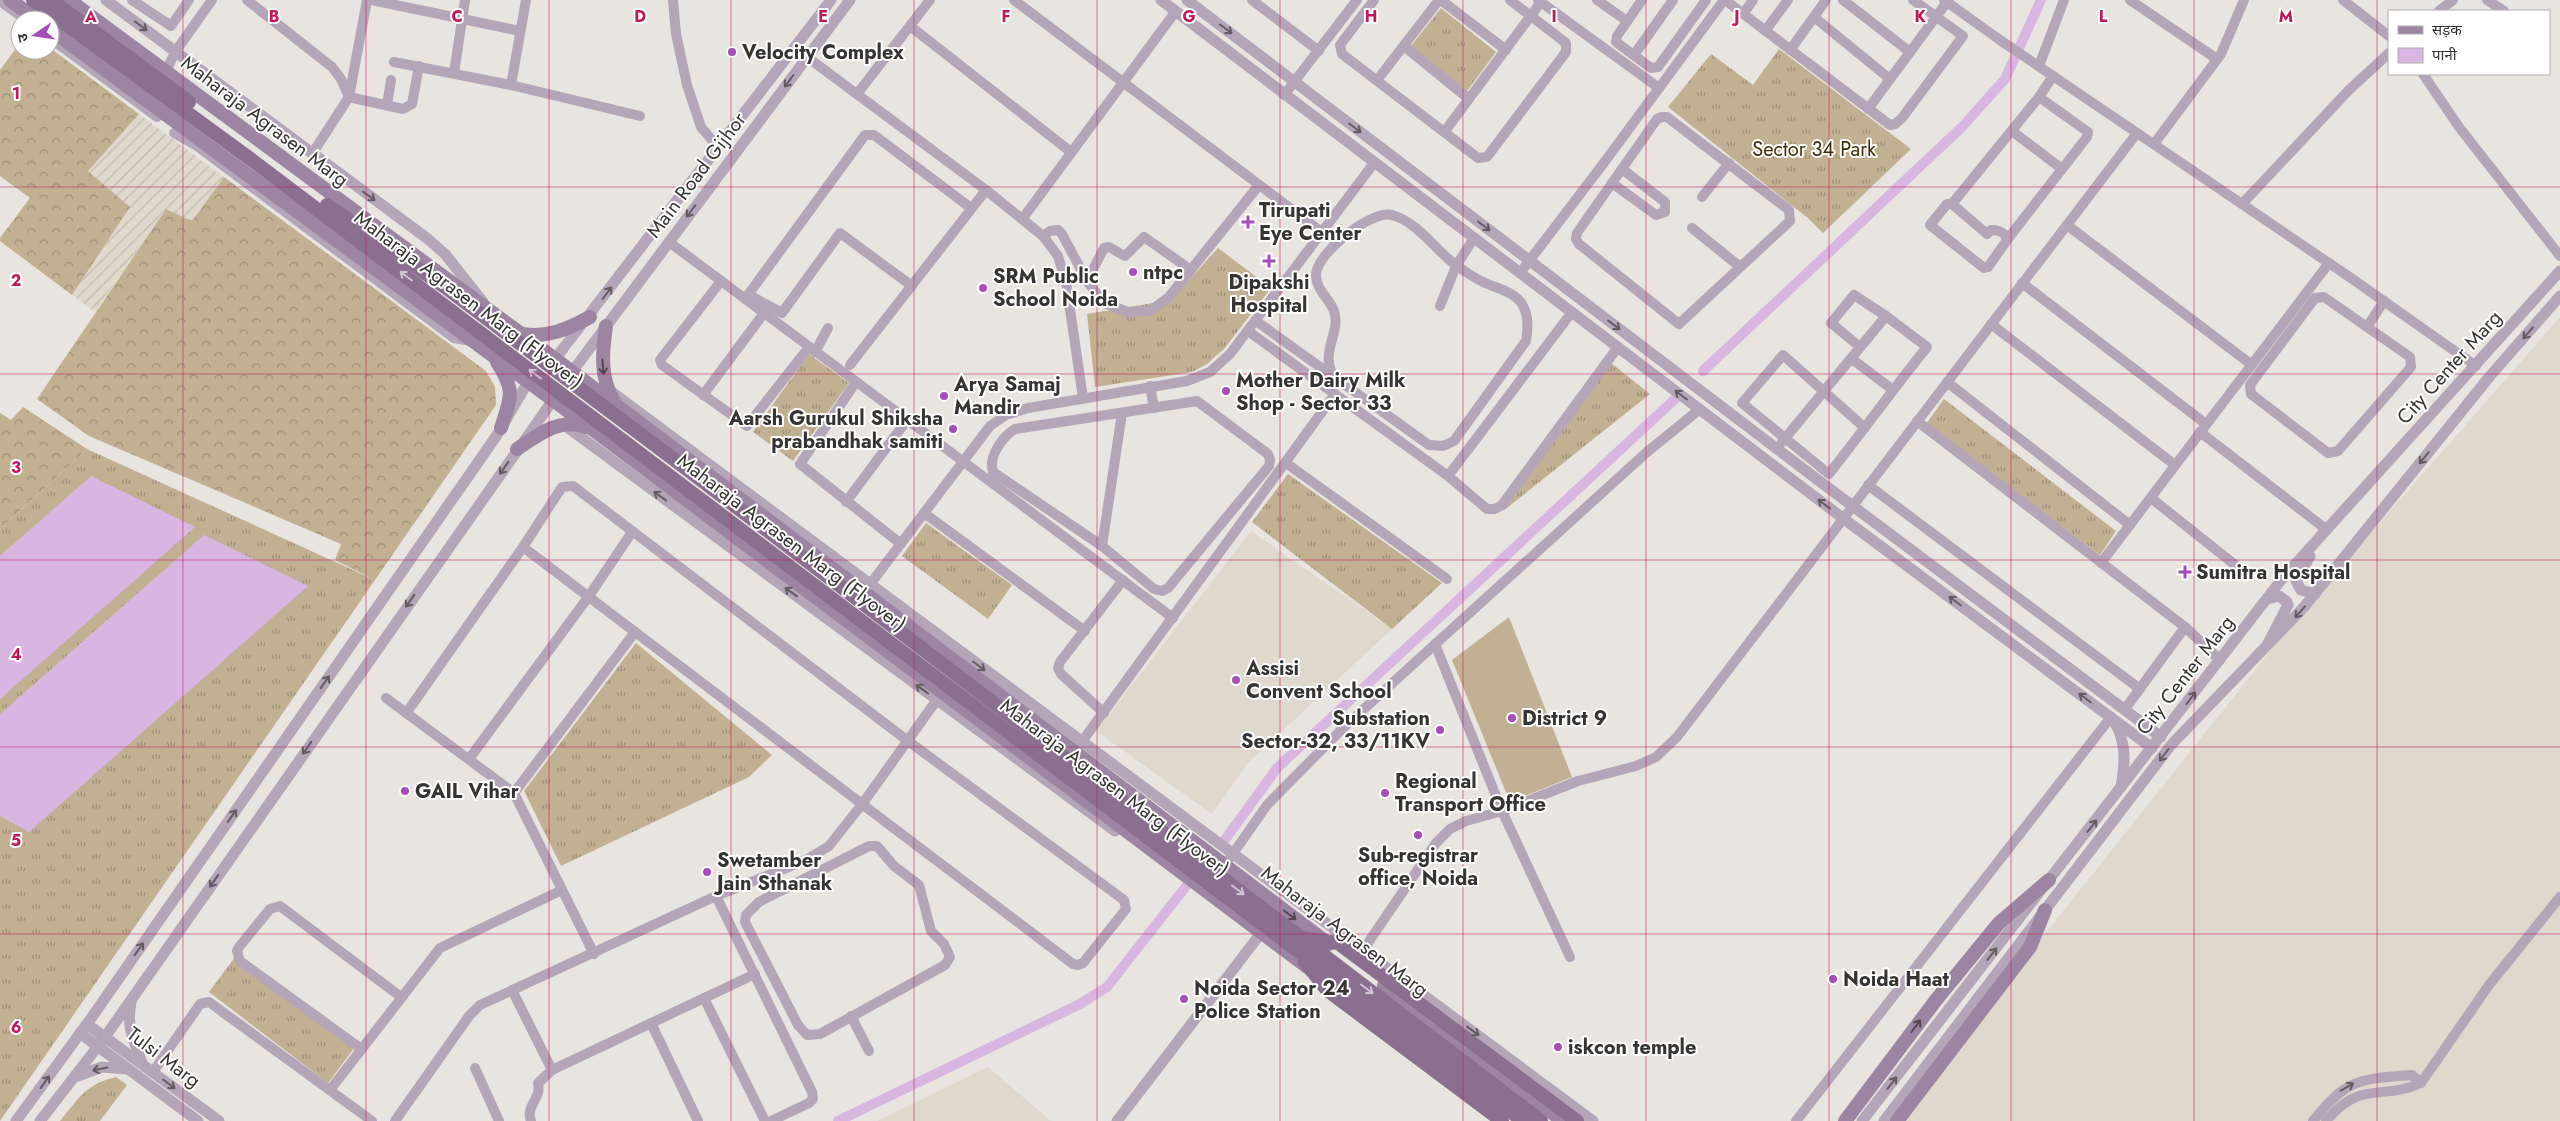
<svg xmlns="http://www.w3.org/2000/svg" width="2560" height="1121" viewBox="0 0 2560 1121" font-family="Jost,'Noto Sans Devanagari',sans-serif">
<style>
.built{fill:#e0d8cd}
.industrial{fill:url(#industrial-furrows)}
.grass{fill:url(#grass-tufts)}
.forest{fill:url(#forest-crowns)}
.pitch{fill:#c2b092}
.water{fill:#d9b6e2}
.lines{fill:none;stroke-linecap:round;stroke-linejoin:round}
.canal{stroke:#d9b6e2;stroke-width:10}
.minor{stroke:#b4a5b8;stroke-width:10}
.tertiary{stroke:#b4a5b8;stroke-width:11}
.secondary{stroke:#9c85a2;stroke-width:14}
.primary-bridge{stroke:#8a6f91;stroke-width:14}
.oneway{stroke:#625c61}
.oneway2{stroke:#d0c5d3}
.oneway3{stroke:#50484e}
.grid{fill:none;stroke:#c2185b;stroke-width:1;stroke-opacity:0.55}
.poi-dot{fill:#a54db9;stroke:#fff;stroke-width:2}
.labels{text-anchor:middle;stroke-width:4;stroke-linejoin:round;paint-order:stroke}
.poi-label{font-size:20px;font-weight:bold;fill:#363432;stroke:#fff;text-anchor:start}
.street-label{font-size:20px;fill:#363432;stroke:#fff}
.park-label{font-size:20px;fill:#412d04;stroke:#fff}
.grid-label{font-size:16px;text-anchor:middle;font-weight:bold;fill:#c2185b;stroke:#fff;stroke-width:4;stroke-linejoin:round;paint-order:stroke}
</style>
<defs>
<pattern id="industrial-furrows" width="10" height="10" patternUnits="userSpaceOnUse" patternTransform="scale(1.25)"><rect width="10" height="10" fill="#e0d8cd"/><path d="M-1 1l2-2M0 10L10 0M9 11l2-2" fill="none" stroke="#c1bab0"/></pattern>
<pattern id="grass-tufts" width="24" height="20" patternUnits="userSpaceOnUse" patternTransform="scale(1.25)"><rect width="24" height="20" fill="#c2b092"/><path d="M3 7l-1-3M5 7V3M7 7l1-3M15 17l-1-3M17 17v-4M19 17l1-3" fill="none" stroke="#9e9078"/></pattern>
<pattern id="forest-crowns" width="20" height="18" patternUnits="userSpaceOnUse" patternTransform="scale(1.25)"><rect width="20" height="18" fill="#c2b092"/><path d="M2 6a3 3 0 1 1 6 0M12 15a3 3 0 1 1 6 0" fill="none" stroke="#9e9078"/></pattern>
</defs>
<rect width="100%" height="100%" fill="#e8e5e0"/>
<g class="built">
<polygon points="2560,317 2560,1121 1896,1121 2294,621"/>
<polygon points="1251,531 1392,629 1247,764 1212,814 1096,731"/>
<polygon points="988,1067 1051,1121 877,1121"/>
</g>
<polygon class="industrial" points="139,114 224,177 192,221 166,209 95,312 72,295 130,207 87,171"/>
<g class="grass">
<polygon points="1441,8 1496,52 1467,91 1411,46"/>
<polygon points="1779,49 1911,149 1823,233 1809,219 1668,107 1711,54 1753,85"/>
<polygon points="1218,248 1271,288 1224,349 1207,364 1192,372 1095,387 1087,314 1153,303 1179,291"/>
<polygon points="809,354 849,383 793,461 753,432"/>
<polygon points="1611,363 1650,394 1503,511"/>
<polygon points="1944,399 2116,531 2100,555 1926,424"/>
<polygon points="87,449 375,580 0,1121 0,529"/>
<polygon points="1288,474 1442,583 1392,629 1252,522"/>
<polygon points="926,523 1012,585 988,619 902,556"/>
<polygon points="636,643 772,755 749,777 561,866 524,791"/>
<polygon points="235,957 355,1047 328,1083 209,992"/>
<path d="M116,1077L127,1085L100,1121H60C79,1098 86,1084 116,1077Z"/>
</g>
<g class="forest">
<polygon points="20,43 20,50 50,50 50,48 139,114 88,171 130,207 72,295 0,241 0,238 30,198 0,176 0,70"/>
<polygon points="224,177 486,371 495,387 496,405 375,580 335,560 341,544 89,436 37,399 166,209 192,221"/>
<polygon points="23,407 87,449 0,529 0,413 11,420"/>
</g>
<polygon class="pitch" points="1509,617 1572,777 1510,802 1452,660"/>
<g class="water">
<polygon points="91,476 195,527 0,699 0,556"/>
<polygon points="204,535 308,586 29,832 0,816 0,714"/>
</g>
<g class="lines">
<g class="canal">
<polyline points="1703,371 1963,126 2005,79 2041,0"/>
<polyline points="1224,841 1277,768 1675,399"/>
<polyline points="838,1121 1080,1004 1107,987 1195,875"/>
</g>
<g class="minor">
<polyline points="132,0 171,26 189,0"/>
<polyline points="247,0 332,67 341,79 349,97 403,109 412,104 419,66"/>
<polyline points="372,0 520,31"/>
<polyline points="673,0 676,34 687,85 701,127 717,146"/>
<polyline points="1014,0 1323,233"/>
<polyline points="1252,0 1319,51"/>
<polyline points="1374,0 1340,45 1342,54 1478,158 1487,157 1566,52 1566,43 1510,0"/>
<polyline points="1441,0 1506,50"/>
<polyline points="1538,0 1659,88"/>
<polyline points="1597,0 1627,21"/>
<polyline points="1642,0 1617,36 1616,42 1651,68 1658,67 1706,0"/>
<polyline points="1725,0 1890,125 1895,124 1902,118 1963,36 1913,0"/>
<polyline points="1843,0 1910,52"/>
<polyline points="1944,0 2000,40 2351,278 2476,366"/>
<polyline points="2130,0 2217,59"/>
<polyline points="2343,0 2389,36"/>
<polyline points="2487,0 2504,11"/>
<polyline points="0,1 26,20"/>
<polyline points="2439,11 2453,0"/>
<polyline points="1743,14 1753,0"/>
<polyline points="1814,17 1890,79"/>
<polyline points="910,26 1071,152"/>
<polyline points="1765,31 1788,0"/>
<polyline points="50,38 157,117"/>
<polyline points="1404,46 1469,99"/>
<polyline points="1790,50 1826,0"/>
<polyline points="1634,55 1673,0"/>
<polyline points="807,57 986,190 1043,236 1058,256 1066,282 1083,398"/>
<polyline points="394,62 511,85 526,0"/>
<polyline points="2039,66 2064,0"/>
<polyline points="166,72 175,52 212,0"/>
<polyline points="454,73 465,0"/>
<polyline points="2423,74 2459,127 2560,256"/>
<polyline points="1378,79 1439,0"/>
<polyline points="511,85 640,116"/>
<polyline points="857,94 930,0"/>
<polyline points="1284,95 1357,0"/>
<path d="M2039,97L2088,132L2087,137L2010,236H2006C2001,231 1998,230 1991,230L1987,234L1952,204L2039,97L2053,76"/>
<polyline points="387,105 391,80"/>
<polyline points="1868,109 1947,2"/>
<polygon points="1662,117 1667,117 1789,210 1790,221 1679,324 1579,244 1576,239 1577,233 1657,119"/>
<polyline points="1445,131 1541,2"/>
<polyline points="2012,131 2062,169"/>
<polyline points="174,133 197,146 454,338 471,341"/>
<polyline points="2154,144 2221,54 2244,0"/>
<polyline points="312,154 349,97 367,0"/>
<polyline points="1612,183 1656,215 1665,212 1665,202 1622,169"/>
<polyline points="1702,197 1729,163"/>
<polyline points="1952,204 1947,204 1930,225 1984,268 1988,267 2010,236"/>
<polyline points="2242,204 2349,90 2389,53"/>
<polyline points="1023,218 1176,11"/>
<polyline points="2067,225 2252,365"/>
<polyline points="1692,228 1739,266"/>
<polyline points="1043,236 1050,231 1058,230 1062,234 1087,281 1104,303 1128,312 1150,311 1169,297 1259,185"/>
<polyline points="669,242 1173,618"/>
<polyline points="1520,273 1603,164 1724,0"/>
<polyline points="721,281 660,360 662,365 747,426 809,347"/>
<polyline points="1087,281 1104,248 1109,247 1125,256 1144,237 1191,270"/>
<polyline points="2022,283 2206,424"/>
<polyline points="749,295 782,313 840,233 912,286"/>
<polyline points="745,299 865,135 874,135 971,208"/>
<polyline points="1440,306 1456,266 1474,238"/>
<path d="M1256,321L1429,445L1443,446L1454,441L1526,341C1528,328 1529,316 1522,304C1513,290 1493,288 1479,280C1472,276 1464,271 1457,266C1436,251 1418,222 1392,215C1370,210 1316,254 1316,275C1316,290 1329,298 1334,311C1341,333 1321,349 1332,374"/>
<polyline points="1991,324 2175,465"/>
<polyline points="2367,327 2410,357 2411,367 2338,451 2328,453 2251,394 2250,385 2315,298 2324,297 2367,327 2384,301"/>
<polyline points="1248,331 1448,476 1487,509 1495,509 1502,505 1618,347"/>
<polyline points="815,352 828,328"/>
<polyline points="1852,359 1893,390"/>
<polyline points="850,365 986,190"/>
<polyline points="856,382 800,464 901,544"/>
<polyline points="1947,382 2130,525"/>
<polyline points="1150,386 1154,408"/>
<polyline points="703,395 764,313"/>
<path d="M1197,401L1268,454L1270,460L1269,466L1168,588L1162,591L1154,589L1102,546L993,472C988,457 1002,437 1015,429Z"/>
<polyline points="1917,421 2185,627 2125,709"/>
<path d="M1865,428L1783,355L1742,403L1829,474C1862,432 1894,388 1927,347L1886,316"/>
<polyline points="2200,432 2327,530"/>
<polyline points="1782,442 1886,316 1854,295 1831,323 1860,347"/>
<polyline points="1286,463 1447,579"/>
<polyline points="1448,476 1572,312"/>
<polyline points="1868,485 2140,689"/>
<polyline points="2151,498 2239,568"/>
<polyline points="846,502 907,420"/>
<polyline points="924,513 1085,631"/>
<polyline points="1102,546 1122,413"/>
<polyline points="2101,563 2329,263"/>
<polyline points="865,591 990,426 1006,415 1028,408 1187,381 1210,372 1230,354 1374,163"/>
<polyline points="2185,627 2220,660"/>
<polyline points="1435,644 1502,811 1570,957"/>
<polyline points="386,698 514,793 594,954"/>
<polyline points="407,712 523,547 562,487 573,486 908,741 1124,900 1126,909 1083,963 1078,965 1073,964 523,547"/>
<polyline points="1104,713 1061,674 1058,668 1060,662 1123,580"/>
<polyline points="1078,747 1335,394"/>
<polyline points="469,759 589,596 632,532"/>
<polyline points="514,793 635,632"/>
<polygon points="869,846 877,846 894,866 919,885 931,931 944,944 950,957 945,965 820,1034 807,1035 798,1025 745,922 746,915 759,902"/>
<polyline points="1225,865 1267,805 1344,727 1647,452 1700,409"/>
<polyline points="716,896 812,1092 813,1099 809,1103 771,1121"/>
<polyline points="1359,956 1436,843 1450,829 1466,821 1502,811 1578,781 1636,766 1656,757 1677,737 2137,133"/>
<polyline points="512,990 552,1070 755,974"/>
<polyline points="704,998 765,1121"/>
<polyline points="851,1016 869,1051"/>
<polyline points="651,1023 698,1121"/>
<polyline points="360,1048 240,961 237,951 239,947 270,909 280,906 401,997"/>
<polyline points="475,1068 499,1121"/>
<polyline points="153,1072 200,1004 209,1002 372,1121"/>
<polyline points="330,1090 440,948 562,890"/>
<polyline points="395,1121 469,1016 480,1005 716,896 806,860 829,846 863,803 941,694"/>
<path d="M531,1121C525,1106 542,1098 538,1083L552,1070"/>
<polyline points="1796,1121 2111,717"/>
<path d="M2313,1121C2347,1078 2360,1079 2412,1075L2421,1083"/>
<path d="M2326,1121C2361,1079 2381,1101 2421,1083L2489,985L2560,897"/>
</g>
<g class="tertiary">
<polyline points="106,0 428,239 445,254 483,302"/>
<polyline points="1161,0 1844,519 2152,748"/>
<polyline points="1187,0 1818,480 2161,737"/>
<polyline points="555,359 831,0"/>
<polyline points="572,372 850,0"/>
<polyline points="609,390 1593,1121"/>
<polyline points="563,424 1115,831"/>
<polyline points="2310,556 2296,581 2301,590 2315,594"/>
<polyline points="2267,599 2279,596 2287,602 2288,605 2268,643"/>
<path d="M2114,721C2127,743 2125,763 2121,787"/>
<path d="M131,1002C126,1029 134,1039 142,1063"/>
<polyline points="87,1024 219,1121"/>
<polyline points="80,1033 198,1121"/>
<polyline points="75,1077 102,1067 127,1069"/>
<polyline points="16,1121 92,1017 497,435 528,382"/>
<polyline points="40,1121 105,1037 553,400"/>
<polyline points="1117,1121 1261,933"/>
<polyline points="1862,1121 2282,579 2560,271"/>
<polyline points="1884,1121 2171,745 2304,607 2490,376 2560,296"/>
</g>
<g class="secondary">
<polyline points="10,0 38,20"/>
<polyline points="69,0 555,359 1329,944"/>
<polyline points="50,29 595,431 1314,972"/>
<path d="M606,326C602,354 600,377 614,402"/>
<path d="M522,334C548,338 568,329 590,317"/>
<path d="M497,362C516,392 511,396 501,428"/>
<path d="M517,449C538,435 560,417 585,427"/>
<polyline points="1384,986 1563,1121"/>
<polyline points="1845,1121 1936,1000 1999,923 2049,880"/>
<polyline points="1897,1121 2030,947 2045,910"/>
</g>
<g class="primary-bridge">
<polyline points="33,0 249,158 1523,1121"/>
<polyline points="51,0 189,102"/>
<polyline points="327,205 445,287 684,467 1541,1121"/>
<polyline points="1303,938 1338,943 1577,1121"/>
<polyline points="1305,962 1327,990 1502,1121"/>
</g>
</g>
<defs><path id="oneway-shaft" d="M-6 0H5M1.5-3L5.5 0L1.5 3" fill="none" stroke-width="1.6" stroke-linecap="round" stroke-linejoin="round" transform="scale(1.25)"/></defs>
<g class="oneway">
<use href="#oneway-shaft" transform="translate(141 26) rotate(37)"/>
<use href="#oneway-shaft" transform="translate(1226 29) rotate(37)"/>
<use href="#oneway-shaft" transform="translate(789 81) rotate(127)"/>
<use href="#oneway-shaft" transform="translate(1355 128) rotate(37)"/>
<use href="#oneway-shaft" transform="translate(369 196) rotate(36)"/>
<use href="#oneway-shaft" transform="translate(691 211) rotate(127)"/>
<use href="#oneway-shaft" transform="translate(1484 226) rotate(37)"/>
<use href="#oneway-shaft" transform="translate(607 293) rotate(-53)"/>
<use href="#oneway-shaft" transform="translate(1614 325) rotate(37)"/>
<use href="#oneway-shaft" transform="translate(2528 333) rotate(131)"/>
<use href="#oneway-shaft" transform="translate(1681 395) rotate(-143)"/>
<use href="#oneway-shaft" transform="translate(2424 458) rotate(129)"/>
<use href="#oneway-shaft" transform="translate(504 468) rotate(125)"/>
<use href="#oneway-shaft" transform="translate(660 496) rotate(-144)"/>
<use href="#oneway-shaft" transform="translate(1824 504) rotate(-143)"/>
<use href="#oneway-shaft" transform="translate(791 592) rotate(-144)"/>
<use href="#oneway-shaft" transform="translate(410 601) rotate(125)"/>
<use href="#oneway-shaft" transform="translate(1955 601) rotate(-143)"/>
<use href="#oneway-shaft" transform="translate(2300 612) rotate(131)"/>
<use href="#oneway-shaft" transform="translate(979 666) rotate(37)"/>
<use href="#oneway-shaft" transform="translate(325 682) rotate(-55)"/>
<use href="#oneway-shaft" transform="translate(922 689) rotate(-144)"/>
<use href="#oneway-shaft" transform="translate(2085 698) rotate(-143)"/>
<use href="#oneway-shaft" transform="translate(2191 698) rotate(-53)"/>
<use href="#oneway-shaft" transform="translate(307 748) rotate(125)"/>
<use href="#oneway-shaft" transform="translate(2164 755) rotate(127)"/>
<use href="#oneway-shaft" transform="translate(232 816) rotate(-55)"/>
<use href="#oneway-shaft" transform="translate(2092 826) rotate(-52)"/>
<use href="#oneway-shaft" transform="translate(214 881) rotate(125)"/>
<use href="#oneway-shaft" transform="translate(139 949) rotate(-55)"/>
<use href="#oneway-shaft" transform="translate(1992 954) rotate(-52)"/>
<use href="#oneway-shaft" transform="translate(1473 1031) rotate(36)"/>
<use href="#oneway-shaft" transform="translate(100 1069) rotate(168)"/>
<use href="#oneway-shaft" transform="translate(45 1082) rotate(-54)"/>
<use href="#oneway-shaft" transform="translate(1892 1083) rotate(-52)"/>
<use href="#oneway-shaft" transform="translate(169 1084) rotate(37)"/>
<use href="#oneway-shaft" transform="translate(2347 1087) rotate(-30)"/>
</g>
<g class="oneway2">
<use href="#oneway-shaft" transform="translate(406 276) rotate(-143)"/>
<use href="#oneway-shaft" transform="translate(535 374) rotate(-143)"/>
<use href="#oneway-shaft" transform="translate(1238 890) rotate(37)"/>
<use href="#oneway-shaft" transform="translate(1367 989) rotate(37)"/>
</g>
<g class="oneway3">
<use href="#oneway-shaft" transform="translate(603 367) rotate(85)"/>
<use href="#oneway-shaft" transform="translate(1290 915) rotate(37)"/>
<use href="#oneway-shaft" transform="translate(1916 1026) rotate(-53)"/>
</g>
<path class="grid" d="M183,0V1121M366,0V1121M549,0V1121M731,0V1121M914,0V1121M1097,0V1121M1280,0V1121M1463,0V1121M1646,0V1121M1829,0V1121M2011,0V1121M2194,0V1121M2377,0V1121M0,187H2560M0,374H2560M0,560H2560M0,747H2560M0,934H2560"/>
<g class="poi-dot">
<circle cx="732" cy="52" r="5"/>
<path d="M1245.5 214.5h5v5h5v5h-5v5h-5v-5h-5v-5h5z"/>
<path d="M1266.5 253.5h5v5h5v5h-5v5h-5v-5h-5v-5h5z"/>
<circle cx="1133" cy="272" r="5"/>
<circle cx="983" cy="288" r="5"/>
<circle cx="1226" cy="391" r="5"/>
<circle cx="944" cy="396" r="5"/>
<circle cx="953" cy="429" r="5"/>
<path d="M2182.5 564.5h5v5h5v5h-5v5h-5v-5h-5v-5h5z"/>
<circle cx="1236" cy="680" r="5"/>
<circle cx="1512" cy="718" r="5"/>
<circle cx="1440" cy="730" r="5"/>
<circle cx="405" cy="791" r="5"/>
<circle cx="1385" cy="793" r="5"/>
<circle cx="1418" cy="835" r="5"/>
<circle cx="707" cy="872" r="5"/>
<circle cx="1833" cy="979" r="5"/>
<circle cx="1184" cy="999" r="5"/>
<circle cx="1558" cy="1047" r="5"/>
</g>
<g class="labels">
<g class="poi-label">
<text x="742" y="59">Velocity Complex</text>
<text x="1259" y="217">Tirupati<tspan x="1259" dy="23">Eye Center</tspan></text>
<text x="1143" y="279">ntpc</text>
<text x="993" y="283">SRM Public<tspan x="993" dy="23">School Noida</tspan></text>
<text x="1269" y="289" text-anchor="middle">Dipakshi<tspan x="1269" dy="23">Hospital</tspan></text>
<text x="1236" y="387">Mother Dairy Milk<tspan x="1236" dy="23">Shop - Sector 33</tspan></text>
<text x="954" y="391">Arya Samaj<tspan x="954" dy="23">Mandir</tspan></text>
<text x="943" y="425" text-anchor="end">Aarsh Gurukul Shiksha<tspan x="943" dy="23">prabandhak samiti</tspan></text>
<text x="2196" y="579">Sumitra Hospital</text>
<text x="1246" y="675">Assisi<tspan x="1246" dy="23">Convent School</tspan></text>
<text x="1430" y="725" text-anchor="end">Substation<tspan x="1430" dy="23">Sector-32, 33/11KV</tspan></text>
<text x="1522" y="725">District 9</text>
<text x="1395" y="788">Regional<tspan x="1395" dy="23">Transport Office</tspan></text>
<text x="415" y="798">GAIL Vihar</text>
<text x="1418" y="862" text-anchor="middle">Sub-registrar<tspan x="1418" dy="23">office, Noida</tspan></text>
<text x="717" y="867">Swetamber<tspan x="717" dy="23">Jain Sthanak</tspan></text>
<text x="1843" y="986">Noida Haat</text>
<text x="1194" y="995">Noida Sector 24<tspan x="1194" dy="23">Police Station</tspan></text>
<text x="1568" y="1054">iskcon temple</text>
</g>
<g class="street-label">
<text transform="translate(265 121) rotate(37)" y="7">Maharaja Agrasen Marg</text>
<text transform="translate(696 175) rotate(-53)" y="7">Main Road Gijhor</text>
<text transform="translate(469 299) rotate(37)" y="7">Maharaja Agrasen Marg (Flyover)</text>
<text transform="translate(2449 367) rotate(-48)" y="7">City Center Marg</text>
<text transform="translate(792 542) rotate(37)" y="7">Maharaja Agrasen Marg (Flyover)</text>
<text transform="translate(2185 675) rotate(-52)" y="7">City Center Marg</text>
<text transform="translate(1115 787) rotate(37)" y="7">Maharaja Agrasen Marg (Flyover)</text>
<text transform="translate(1345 931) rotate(37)" y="7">Maharaja Agrasen Marg</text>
<text transform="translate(164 1057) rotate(37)" y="7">Tulsi Marg</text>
</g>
<g class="park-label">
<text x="1814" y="156">Sector 34 Park</text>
</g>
</g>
<g class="grid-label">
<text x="91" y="22">A</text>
<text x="274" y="22">B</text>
<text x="457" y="22">C</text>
<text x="640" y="22">D</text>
<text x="823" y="22">E</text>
<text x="1006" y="22">F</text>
<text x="1189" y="22">G</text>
<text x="1371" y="22">H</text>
<text x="1554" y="22">I</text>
<text x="1737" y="22">J</text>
<text x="1920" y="22">K</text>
<text x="2103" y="22">L</text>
<text x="2286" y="22">M</text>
<text x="16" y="99">1</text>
<text x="16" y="286">2</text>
<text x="16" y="473">3</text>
<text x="16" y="660">4</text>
<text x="16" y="846">5</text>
<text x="16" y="1033">6</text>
</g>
<rect x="2388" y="10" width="162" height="65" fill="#ffffff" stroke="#afaead"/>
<rect x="2398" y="26" width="25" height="8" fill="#9c85a2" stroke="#afaead"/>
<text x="2432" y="35" font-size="15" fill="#363432">सड़क</text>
<rect x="2398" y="48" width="25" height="15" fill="#d9b6e2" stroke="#afaead"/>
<text x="2432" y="60" font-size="15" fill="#363432">पानी</text>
<g transform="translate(35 35) rotate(257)"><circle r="24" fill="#ffffff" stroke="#afaead"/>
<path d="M0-4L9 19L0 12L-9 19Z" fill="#a54db9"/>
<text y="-8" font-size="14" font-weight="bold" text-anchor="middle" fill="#363432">उ</text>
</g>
</svg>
